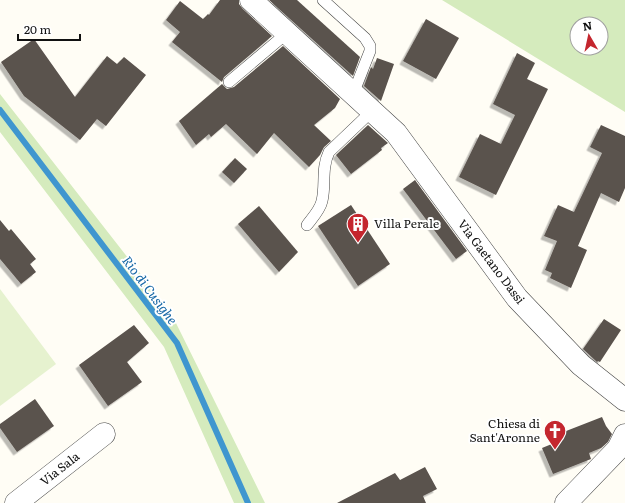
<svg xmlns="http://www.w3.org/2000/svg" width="625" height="503" viewBox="0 0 625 503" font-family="Literata,serif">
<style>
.green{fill:#d5ebbd;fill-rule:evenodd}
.pitch{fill:#e6f2cf}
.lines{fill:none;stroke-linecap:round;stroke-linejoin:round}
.stream{stroke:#3f96cf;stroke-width:6}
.building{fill:#5a524d;filter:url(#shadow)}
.service-casing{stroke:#444;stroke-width:12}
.minor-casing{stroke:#444;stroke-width:23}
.tertiary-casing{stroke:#444;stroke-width:23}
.service{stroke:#fff;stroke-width:11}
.minor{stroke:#fff;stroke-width:22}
.tertiary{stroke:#fff;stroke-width:22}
.labels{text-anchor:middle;stroke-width:4;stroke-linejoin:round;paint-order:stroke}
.poi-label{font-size:12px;fill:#111;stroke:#fff;text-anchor:start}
.street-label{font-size:12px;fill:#111;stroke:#fff}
.water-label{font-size:13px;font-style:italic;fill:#1768a6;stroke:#fff}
</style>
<defs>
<filter id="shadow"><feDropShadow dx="-3.5" dy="3.5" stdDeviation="0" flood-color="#0004"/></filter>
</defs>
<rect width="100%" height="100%" fill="#fffdf5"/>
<g class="green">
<path d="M442,0H625V112ZM577,24H601V48H577Z"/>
<polygon points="0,94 171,313 265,503 234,503 164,347 0,132"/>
</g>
<polygon class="pitch" points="0,289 56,364 0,406"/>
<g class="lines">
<polyline class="stream" points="0,110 177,343 248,503"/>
</g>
<g class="building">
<polygon points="220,0 239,0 239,4 243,9 272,36 224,77 222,82 172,42 180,32 166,20 180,1 203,19 208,14 209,15"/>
<polygon points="269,0 297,0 360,57 353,76"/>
<polygon points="426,19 459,38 436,79 403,61"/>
<polygon points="34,39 75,97 107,56 117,64 124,57 146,75 106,126 97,119 80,140 24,96 1,62"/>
<polygon points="283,46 340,99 335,108 314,125 331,141 324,147 320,155 309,167 274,133 257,154 226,124 211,137 209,134 196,145 179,121 222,84 227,89 234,87"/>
<polygon points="517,53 535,63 527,79 548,89 496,195 459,177 480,134 501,144 515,115 493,104"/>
<polygon points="377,58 394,64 381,101 364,86 371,67 373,69"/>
<polygon points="368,125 388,143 381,148 382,150 351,174 336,155"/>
<polygon points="601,125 625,136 625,188 619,202 601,193 578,246 587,250 571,288 550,278 552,273 545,270 557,241 544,236 558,205 574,212 602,153 590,147"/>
<polygon points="235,158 247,169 234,183 222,172"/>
<polygon points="415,180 467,251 456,259 403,189"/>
<polygon points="351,205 390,264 358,286 318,226"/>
<polygon points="259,206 298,252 279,272 238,224"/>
<polygon points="0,220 9,231 11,229 36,259 30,264 36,272 21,284 0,259"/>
<polygon points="604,319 621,330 600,362 598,361 597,362 583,349"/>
<polygon points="134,325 149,343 127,362 142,382 108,406 79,365"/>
<polygon points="35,399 54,426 17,452 0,428 0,424"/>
<polygon points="602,417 606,426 612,434 608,442 601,448 589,453 591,459 553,474 542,448 564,439 561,433"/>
<polygon points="425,467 437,489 423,496 426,503 337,503 395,473 400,480"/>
</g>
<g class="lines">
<g class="service-casing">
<g id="service">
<polyline points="323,0 365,38 370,46 370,51 353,94"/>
<polyline points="229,82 287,33"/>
<path d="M307,225C313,217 320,210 322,201C326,184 321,169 329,152L372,111"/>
</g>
</g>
<g class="minor-casing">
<g id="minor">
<polyline points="251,0 396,133 517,298 581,365 625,400"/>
<polyline points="16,503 104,434"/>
</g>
</g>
<g class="tertiary-casing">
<polyline id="tertiary" points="566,503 618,449 625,435"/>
</g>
<use href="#service" class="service"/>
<use href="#minor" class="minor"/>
<use href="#tertiary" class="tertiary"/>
</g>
<defs>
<g id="building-pin" transform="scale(1.15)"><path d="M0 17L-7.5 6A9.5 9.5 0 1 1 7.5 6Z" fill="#c4262e" stroke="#fff"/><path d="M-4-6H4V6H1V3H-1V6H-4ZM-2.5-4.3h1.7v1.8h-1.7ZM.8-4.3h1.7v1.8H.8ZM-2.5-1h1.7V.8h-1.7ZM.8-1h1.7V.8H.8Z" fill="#fff"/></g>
<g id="church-pin" transform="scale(1.15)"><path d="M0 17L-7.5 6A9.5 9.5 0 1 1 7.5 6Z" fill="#c4262e" stroke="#fff"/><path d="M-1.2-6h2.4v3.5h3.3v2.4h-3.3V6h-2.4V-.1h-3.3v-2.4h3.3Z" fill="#fff"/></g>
</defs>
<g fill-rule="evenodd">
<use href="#building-pin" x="358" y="224"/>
<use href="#church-pin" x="555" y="431"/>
</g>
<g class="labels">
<g class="poi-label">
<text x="374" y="228">Villa Perale</text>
<text x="540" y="428" text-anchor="end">Chiesa di<tspan x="540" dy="14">Sant'Aronne</tspan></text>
</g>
<g class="street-label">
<text transform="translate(491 262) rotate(53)" y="4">Via Gaetano Dassi</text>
<text transform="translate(60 469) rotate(-38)" y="4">Via Sala</text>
</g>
<g class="water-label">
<text transform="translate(150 290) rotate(53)" y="5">Rio di Cusighe</text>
</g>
</g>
<g transform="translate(589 36) rotate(351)"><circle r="19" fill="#ffffff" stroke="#a0a0a0"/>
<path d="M0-3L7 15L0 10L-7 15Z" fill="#c4262e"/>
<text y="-6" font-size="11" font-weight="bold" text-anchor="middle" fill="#111111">N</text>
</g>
<path d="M18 34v6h62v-6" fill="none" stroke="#111111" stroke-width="2"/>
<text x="24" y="34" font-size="12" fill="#111111" stroke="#ffffff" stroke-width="3" paint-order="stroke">20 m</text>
</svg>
